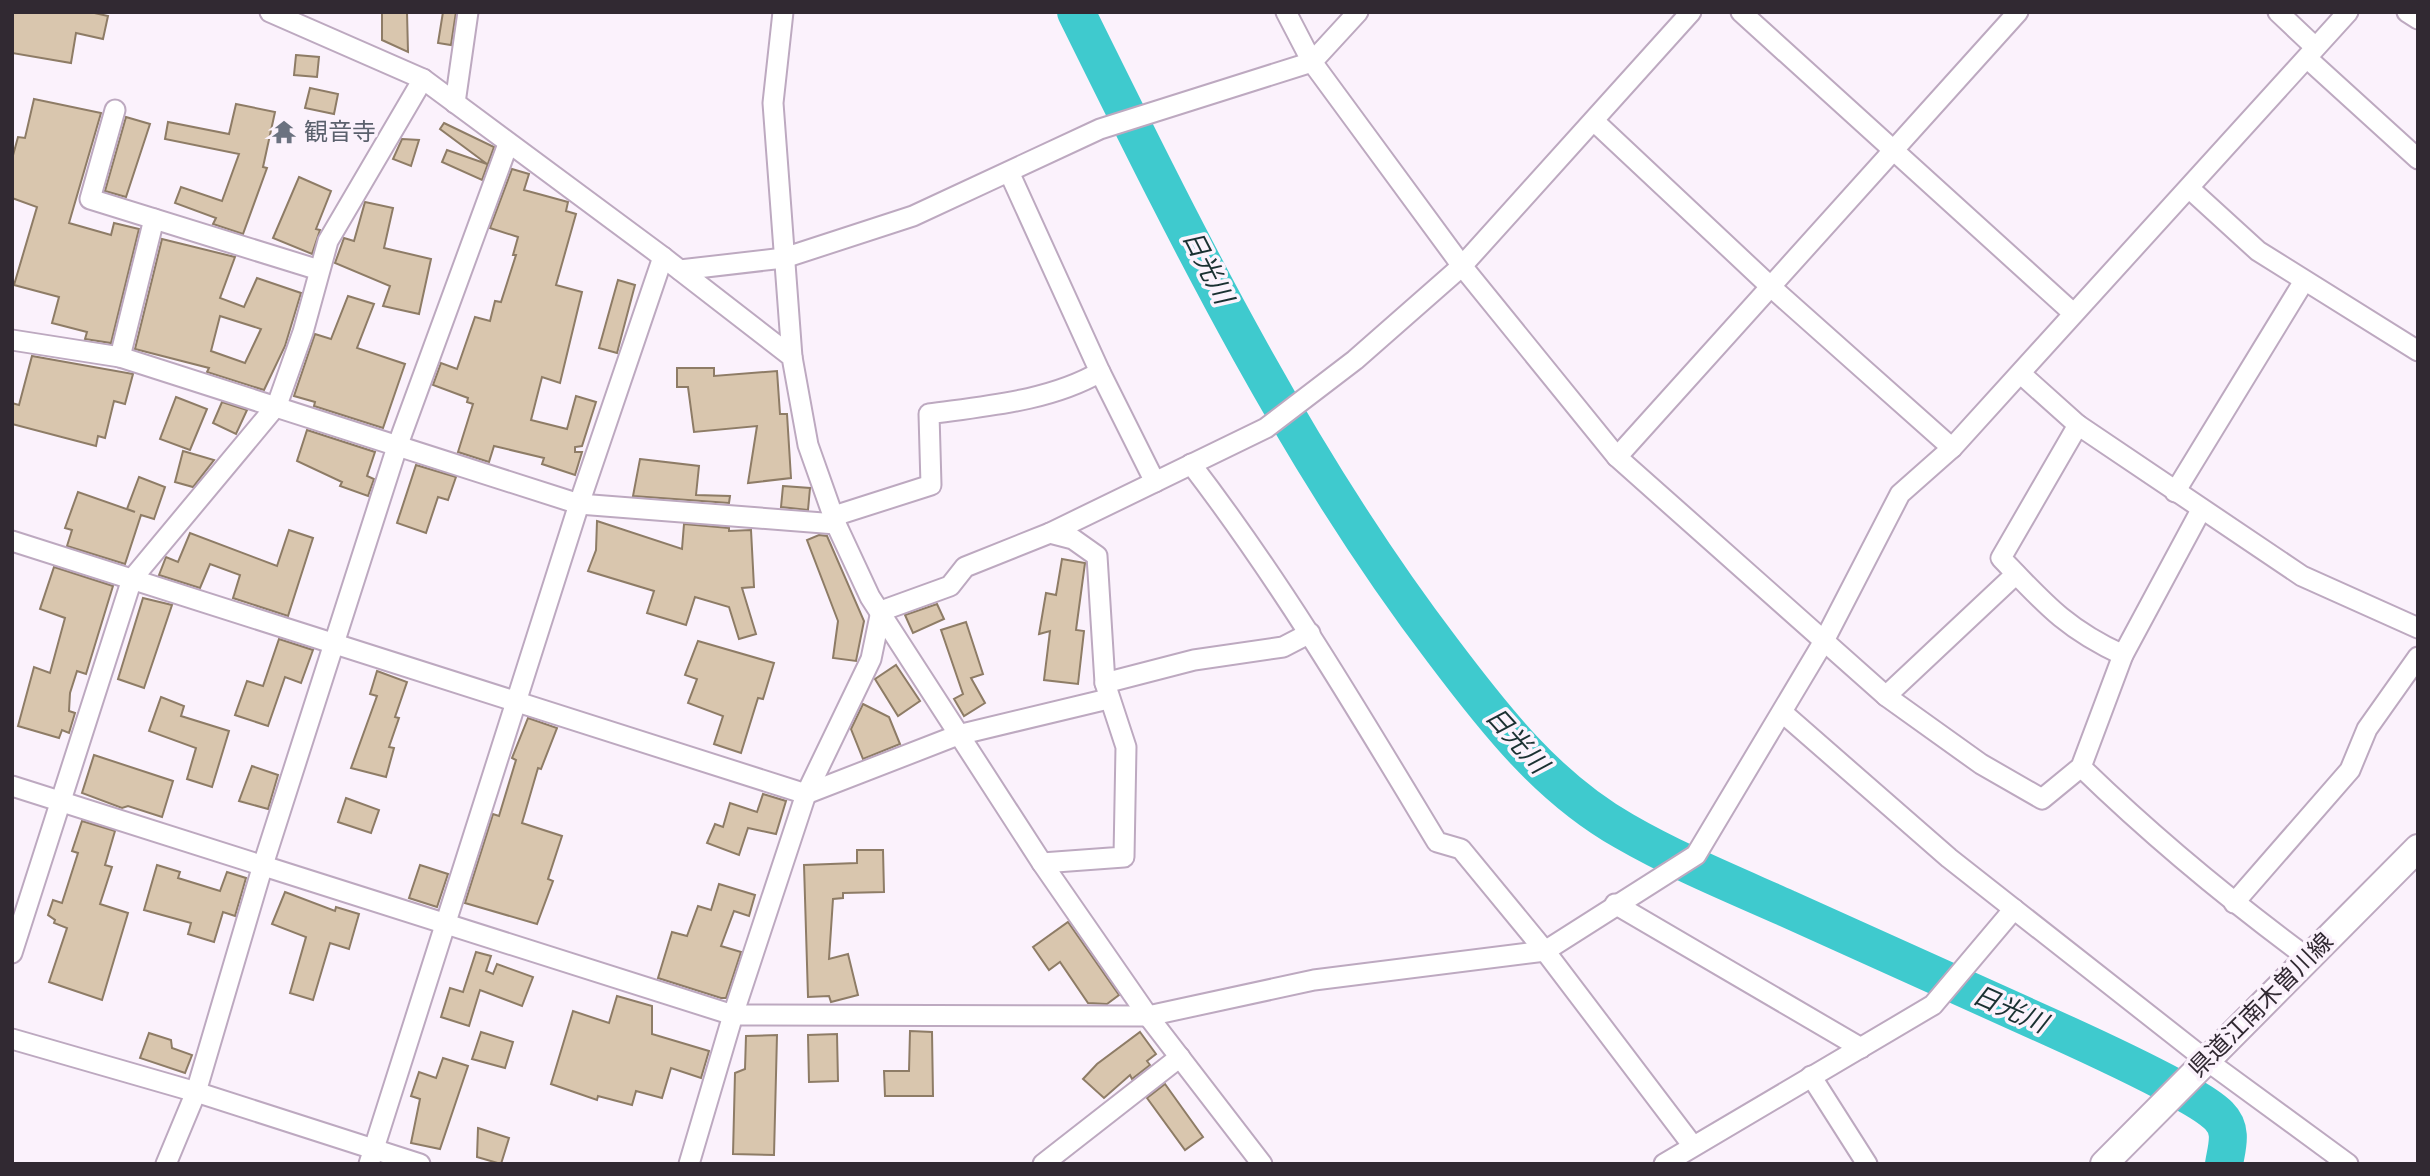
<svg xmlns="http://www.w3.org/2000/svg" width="2430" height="1176" viewBox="0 0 2430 1176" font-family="'PT Sans Narrow','Noto Sans JP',sans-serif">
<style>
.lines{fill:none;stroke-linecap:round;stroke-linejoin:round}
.river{stroke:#3fcace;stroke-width:38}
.building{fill:#d9c6ae;stroke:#8e7c66;stroke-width:2;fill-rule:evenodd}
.street-casing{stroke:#bda9c0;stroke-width:23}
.secondary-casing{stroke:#bda9c0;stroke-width:30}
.street{stroke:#fff;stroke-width:19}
.secondary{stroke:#fff;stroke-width:26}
.labels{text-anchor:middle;stroke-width:7;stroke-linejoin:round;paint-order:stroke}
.worship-label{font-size:24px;fill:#5b616d;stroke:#fbf2fc;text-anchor:start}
.street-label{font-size:24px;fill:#312932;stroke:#fbf2fc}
.water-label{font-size:26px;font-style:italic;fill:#1a3132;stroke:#fbf2fc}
</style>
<rect width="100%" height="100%" fill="#fbf2fc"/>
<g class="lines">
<path class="river" d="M1076,12C1185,232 1294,456 1443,651C1495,720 1548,788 1624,831C1676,861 1732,884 1786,908C1875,948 1964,988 2052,1028C2094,1047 2135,1066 2176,1088C2190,1096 2207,1104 2219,1116C2233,1130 2227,1146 2224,1164"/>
</g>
<g class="building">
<polygon points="12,12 90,12 108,16 103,39 76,33 71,63 12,53"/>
<polygon points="382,12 407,12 408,52 382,40"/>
<polygon points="443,12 456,12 451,45 438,43"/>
<polygon points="296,55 319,57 317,77 294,75"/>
<polygon points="310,88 338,94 334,114 305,108"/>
<polygon points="34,99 101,113 69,223 111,235 114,223 139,229 111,343 85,339 87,332 52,323 59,297 14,285 37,207 12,198 12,159 18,137 25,138"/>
<polygon points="236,104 275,112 263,167 267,168 243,234 213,224 216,218 175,203 181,187 222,201 239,154 165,139 168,122 229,134"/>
<polygon points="126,117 150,124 126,197 105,191"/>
<polygon points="444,123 494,147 482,180 442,162 447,150 487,164 440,129"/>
<polygon points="402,139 419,140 411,166 393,159"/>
<polygon points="512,169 529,174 524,190 568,202 566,211 576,214 556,285 582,292 560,383 542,377 531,420 567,429 576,396 596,402 582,446 575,447 575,452 582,452 575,475 542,464 544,458 494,446 489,462 458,452 473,404 467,402 468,398 433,385 441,363 457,369 475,317 490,321 495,301 501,302 516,255 513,255 518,237 490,228"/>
<polygon points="299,177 331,191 316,229 320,230 312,254 273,238"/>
<polygon points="365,202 393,208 384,248 431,259 419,314 383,306 390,286 335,263 344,238 354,241"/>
<path d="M162,239L235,257L220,298L244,307L257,278L301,293L285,346L264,390L207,372L209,368L135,349ZM220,316L261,329L245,363L211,351Z"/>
<polygon points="618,280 635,285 617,353 599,348"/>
<polygon points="348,296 374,304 357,348 405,364 383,428 314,406 315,402 294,396 315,334 331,339"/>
<polygon points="32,356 133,374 125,404 114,401 105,438 98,436 96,446 12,424 12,403 19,405"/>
<polygon points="677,368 714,368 714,376 777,371 780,414 787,414 791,478 748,483 757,426 694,432 688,387 677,387"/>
<polygon points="176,397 207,409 190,450 160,439"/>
<polygon points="222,402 247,410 236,434 213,423"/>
<polygon points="307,430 375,452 367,476 374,479 368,496 340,486 342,482 297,461"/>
<polygon points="183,451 214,460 193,487 175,482"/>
<polygon points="640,459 699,466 696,495 730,496 729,503 633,496"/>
<polygon points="416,465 456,477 448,500 438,497 426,533 397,523"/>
<polygon points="139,477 165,487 154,519 141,515 125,564 67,546 72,530 65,528 78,492 135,512 127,509"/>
<polygon points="783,486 810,488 808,510 781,507"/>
<polygon points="597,521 682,549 684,524 729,528 729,531 751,530 754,587 742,588 756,634 739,639 729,607 695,597 686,625 647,613 654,591 588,571 596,550"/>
<polygon points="289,530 313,538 288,616 233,598 240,575 210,564 200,588 159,575 166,557 178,562 190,533 277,566"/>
<polygon points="819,535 827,536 864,621 856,661 833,658 838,621 807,540"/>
<polygon points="1062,559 1085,563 1076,630 1084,631 1078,684 1044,680 1050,631 1039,634 1046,593 1056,595"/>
<polygon points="54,567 113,586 86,674 77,671 70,693 69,711 75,713 69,733 62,730 59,738 18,726 34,667 50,673 65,618 40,609"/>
<polygon points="143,598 172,605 144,688 118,679"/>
<polygon points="937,604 944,619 913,633 905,615"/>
<polygon points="966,622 983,674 971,678 985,703 964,716 954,699 963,694 941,630"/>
<polygon points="279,639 313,650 301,683 285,677 268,726 235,715 247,681 263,686"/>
<polygon points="698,641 774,663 763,699 758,698 741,753 714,744 723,716 688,703 697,679 685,675"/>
<polygon points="896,665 920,701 898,716 875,679"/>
<polygon points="377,671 407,682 395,717 399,718 389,747 394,748 386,777 351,768 377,696 370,694"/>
<polygon points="161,697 184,706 181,716 229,731 212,787 187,779 196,748 149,731"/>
<polygon points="863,704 889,717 900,744 863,759 851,729"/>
<polygon points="528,718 557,728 541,769 538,768 522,823 562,836 548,879 553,881 537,924 465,903 493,814 499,816 516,760 512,758"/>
<polygon points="94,755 173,781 162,817 128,806 122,808 82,793"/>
<polygon points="252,766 278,775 268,809 239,801"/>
<polygon points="763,794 786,801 776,834 748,828 739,855 707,843 715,824 723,827 730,803 757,812"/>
<polygon points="346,798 379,810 371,833 338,822"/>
<polygon points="82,821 115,831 105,865 112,867 100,904 128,913 102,1000 49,982 67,928 54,923 55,920 48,915 53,900 62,903 78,853 72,851"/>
<polygon points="857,850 883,850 884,892 843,893 843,898 833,899 829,959 848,954 858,995 831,1002 829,996 808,997 804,865 857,863"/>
<polygon points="157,865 180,872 178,878 220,891 227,872 246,878 235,916 223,912 214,942 188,934 191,923 144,910"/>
<polygon points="420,865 448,874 437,907 409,898"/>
<polygon points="719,884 755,895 749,916 734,911 721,946 741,952 726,998 721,998 658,978 672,932 687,936 698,906 711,910"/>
<polygon points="285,892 335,911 336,907 359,914 349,949 330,943 313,1000 290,993 306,937 272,924"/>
<polygon points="1068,922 1119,995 1107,1004 1088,1003 1060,962 1049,970 1033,947"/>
<polygon points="476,952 491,956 486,971 493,974 497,964 533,977 522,1006 480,990 469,1026 441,1017 450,988 463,992"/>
<polygon points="617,996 652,1006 652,1034 709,1051 701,1078 671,1068 662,1098 636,1091 632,1105 598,1096 597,1100 551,1084 573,1011 609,1023"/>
<polygon points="910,1031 932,1032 933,1096 885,1096 884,1071 909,1071"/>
<polygon points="481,1032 513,1042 505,1068 472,1059"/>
<polygon points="1140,1032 1156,1054 1147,1061 1150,1065 1132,1079 1130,1075 1104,1098 1083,1079 1097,1064"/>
<polygon points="149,1033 171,1040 172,1048 192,1055 185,1073 140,1058"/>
<polygon points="837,1034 838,1081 809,1082 808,1035"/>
<polygon points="777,1035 774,1155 733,1154 735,1073 745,1069 746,1036"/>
<polygon points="443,1058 468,1066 440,1149 411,1143 420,1099 411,1096 419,1072 436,1078"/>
<polygon points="1165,1084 1203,1137 1185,1150 1147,1098"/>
<polygon points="478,1128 509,1138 501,1164 477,1157"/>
</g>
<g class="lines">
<g class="street-casing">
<g id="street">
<polyline points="270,12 423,79 663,257 792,357 808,445 836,524 870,597 1042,863 1148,1016 1262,1164"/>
<polyline points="783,12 773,103 792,357"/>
<polyline points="1286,12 1312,62 1462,266 1617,457 1886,696 1981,764 2042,799 2081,767 2123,655 2201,510"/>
<polyline points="1741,12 2073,313"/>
<polyline points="2278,12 2315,47"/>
<polyline points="2407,12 2418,19"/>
<polyline points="2308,59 2418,159"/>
<polyline points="455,103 468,12"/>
<polyline points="115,110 90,199 319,270"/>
<polyline points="1594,121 1771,287 1952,448"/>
<polyline points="1009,172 1100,372 1155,482"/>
<polyline points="2190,189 2258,251 2418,351"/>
<polyline points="680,270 784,258 913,216 1100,129 1312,62 1358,12"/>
<polyline points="12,340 120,357 579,504 836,524"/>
<polyline points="120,357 154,219"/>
<polyline points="2021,374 2078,425 2302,576 2418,628"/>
<path d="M2078,425L2001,558C2044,603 2066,629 2123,655"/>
<polyline points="1617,457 2018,12"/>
<path d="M1191,464C1283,584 1359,713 1437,842L1461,849L1545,951L1693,1146"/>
<polyline points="2175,492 2304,281"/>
<path d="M834,516L931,485L929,414C986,406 1050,401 1100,372"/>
<polyline points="1050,533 1266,428 1355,360 1462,266 1691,12"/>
<polyline points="12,541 806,794 958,735 1108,699"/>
<polyline points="1105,683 1194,660 1283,647 1310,633"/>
<polyline points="1886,696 2016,574"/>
<polyline points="1783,713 1949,858 2206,1060 2348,1164"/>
<path d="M2081,767C2152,836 2228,899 2308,958"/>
<polyline points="12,786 733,1015 1148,1016 1314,980 1545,951 1696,855 1824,641 1900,494 1952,448 2348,12"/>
<polyline points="2234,903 2350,770 2367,729 2418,657"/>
<polyline points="1615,904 1861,1048"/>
<polyline points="12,953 132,579 277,405 303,332 328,241 423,79"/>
<polyline points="12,1039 196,1092 420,1164"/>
<polyline points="1811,1076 1867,1164"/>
<polyline points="166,1164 196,1092 263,865 397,447 508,144"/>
<polyline points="369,1164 579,504 663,257"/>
<polyline points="689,1164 733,1015 806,794 871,659 881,611 950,586 965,567 1050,533 1073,539 1097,556 1105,683 1126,747 1124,857 1042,863"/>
<polyline points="1043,1164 1180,1057"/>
<polyline points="1664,1164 1933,1005 2014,909"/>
</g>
</g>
<g class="secondary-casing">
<polyline id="secondary" points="2104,1164 2418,848"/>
</g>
<use href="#street" class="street"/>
<use href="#secondary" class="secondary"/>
</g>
<defs>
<g id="temple-bare" transform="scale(1.89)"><path d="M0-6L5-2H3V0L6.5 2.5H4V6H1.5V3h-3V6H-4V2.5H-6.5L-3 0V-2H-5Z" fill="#6b7280" stroke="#fbf2fc" stroke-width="2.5" paint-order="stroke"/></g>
</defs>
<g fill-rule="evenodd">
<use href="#temple-bare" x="284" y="132"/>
</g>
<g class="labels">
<g class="worship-label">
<text x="304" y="140">観音寺</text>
</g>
<g class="street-label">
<text transform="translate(2261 1005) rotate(-45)" y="8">県道江南木曽川線</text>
</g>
<g class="water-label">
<text transform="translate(1208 267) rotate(63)" y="9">日光川</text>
<text transform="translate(1517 740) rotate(48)" y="9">日光川</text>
<text transform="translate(2010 1009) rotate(24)" y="9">日光川</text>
</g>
</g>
<rect width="2430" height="1176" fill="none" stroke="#312932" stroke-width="28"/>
</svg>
